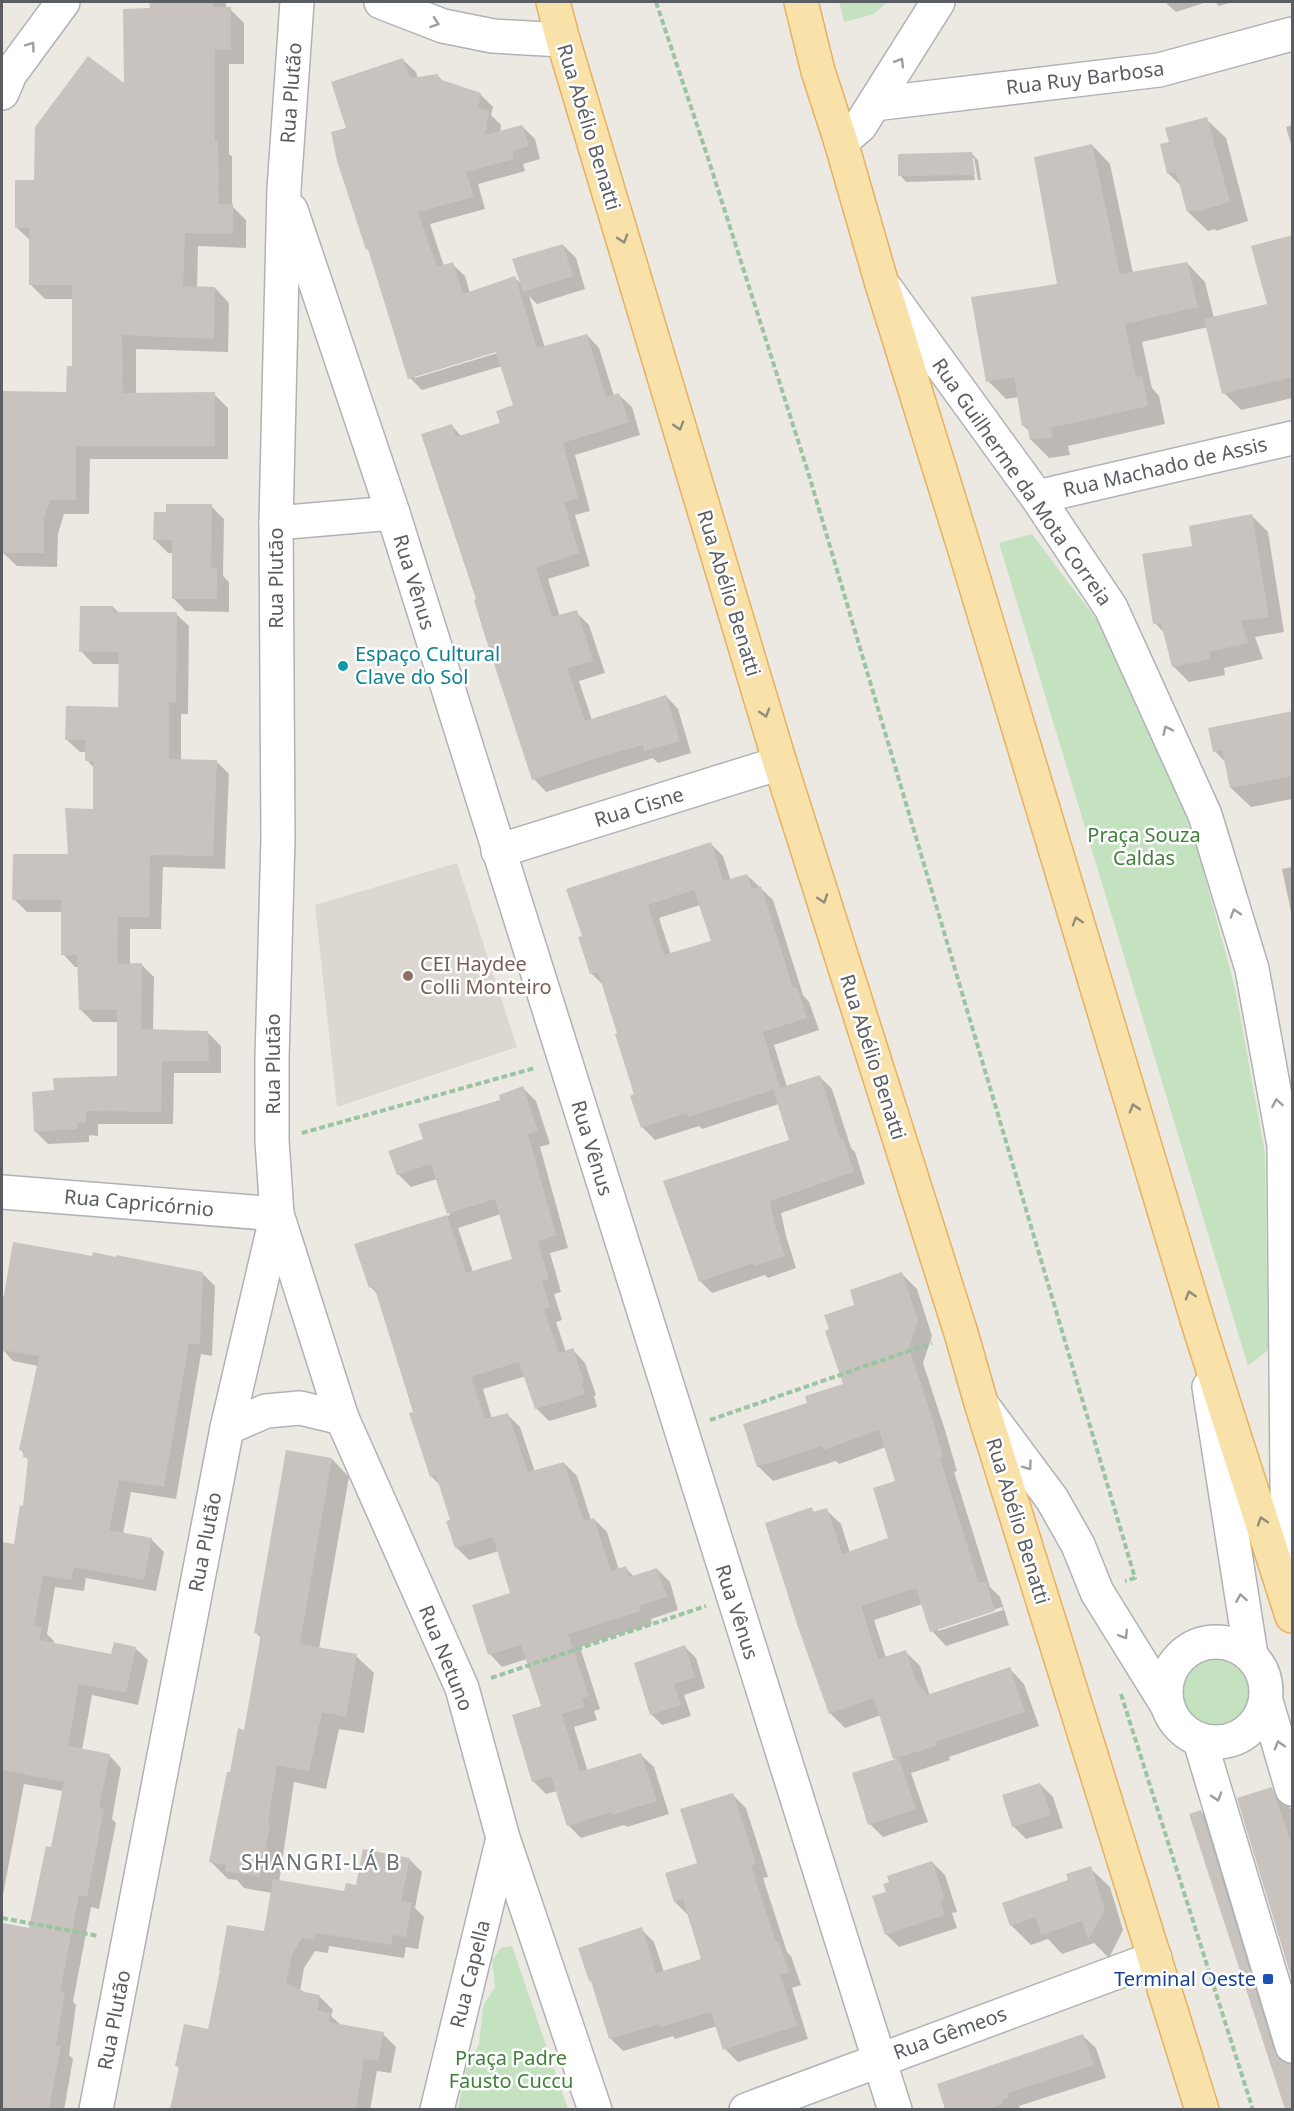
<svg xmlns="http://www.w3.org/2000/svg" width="1294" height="2111" viewBox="0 0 1294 2111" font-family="'Noto Sans',sans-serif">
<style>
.education{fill:#dcd7d0}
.green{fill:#c4e2c0}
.shadow{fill:#0003;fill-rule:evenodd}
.building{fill:#c8c3bf;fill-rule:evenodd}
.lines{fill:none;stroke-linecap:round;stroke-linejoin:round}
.minor-casing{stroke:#afb3b6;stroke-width:36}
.major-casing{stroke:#e7af60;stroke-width:36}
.path{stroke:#9bc5a1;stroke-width:4;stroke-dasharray:6 3;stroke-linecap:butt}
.minor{stroke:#fff;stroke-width:33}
.major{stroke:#f9e1aa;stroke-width:33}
.oneway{stroke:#9c9ea1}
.oneway2{stroke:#928c7b}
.culture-dot{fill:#0f9aa8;stroke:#fff;stroke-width:2}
.education-dot{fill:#8d6e63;stroke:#fff;stroke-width:2}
.transit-dot{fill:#1a4fb4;stroke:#fff;stroke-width:2}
.labels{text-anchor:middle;stroke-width:5;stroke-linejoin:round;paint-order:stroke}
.street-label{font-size:20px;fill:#5a5e62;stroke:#fff}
.culture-label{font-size:20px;fill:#0d838f;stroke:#fff;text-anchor:start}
.park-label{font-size:20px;fill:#40803a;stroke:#fff}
.education-label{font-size:20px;fill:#785e54;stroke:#fff;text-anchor:start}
.transit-label{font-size:20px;fill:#164399;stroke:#fff;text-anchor:end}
.neighbourhood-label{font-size:21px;letter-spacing:1.5px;fill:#6b7073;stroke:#fff}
</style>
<rect width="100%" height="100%" fill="#ece8e2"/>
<polygon class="education" points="457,863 517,1047 337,1107 315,905"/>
<g class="green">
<polygon points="839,2 887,2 874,14 844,22"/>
<polygon points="1032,534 1096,619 1192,829 1235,988 1265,1153 1268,1350 1248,1366 999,543"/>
<circle cx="1215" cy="1693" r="38"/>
<polygon points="512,1946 568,2109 458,2109 466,2069 479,2044 483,2006 495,1987 492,1960 501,1948"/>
</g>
<g class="shadow">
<polygon points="151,2 226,2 226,9 230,9 244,23 244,64 229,64 229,154 232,156 232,206 246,220 246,248 198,246 197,288 215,288 229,303 228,352 136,349 136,394 214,394 228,408 228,459 90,459 89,514 64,514 58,534 57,567 17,566 2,552 2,392 68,394 73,367 73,299 45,299 31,285 31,241 17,228 35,181 125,86 151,10"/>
<polygon points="1165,2 1207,2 1176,12"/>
<polygon points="1215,2 1233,2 1219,6"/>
<path d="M403,60L416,72L418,78L438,76L444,82L480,94L493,107L491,115L501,125L500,133L522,126L535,139L540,159L523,164L525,171L478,184L485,209L430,224L444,266L452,264L465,276L470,293L514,277L522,285L563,245L576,258L585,289L537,304L529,296L545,348L587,335L599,348L614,396L619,395L632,407L640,435L575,455L590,511L575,515L590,566L548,579L560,617L576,612L589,625L605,673L579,681L592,720L666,696L678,709L691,753L658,763L653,758L546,792L534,779L478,600L452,426L462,437L502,424L515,406L502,366L422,390L410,378L371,252L368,249L339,160L348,130ZM503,348L504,351L415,378V375Z"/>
<polygon points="1206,119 1226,138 1248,221 1216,231 1215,229 1208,231 1188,212 1181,186 1168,173 1171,143"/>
<polygon points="1292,125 1292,148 1286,127"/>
<polygon points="1092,145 1110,164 1133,273 1187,263 1205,282 1214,318 1268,305 1292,236 1292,398 1241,410 1224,393 1208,327 1142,342 1152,388 1159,396 1165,424 1068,446 1070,455 1049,458 1031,440 1030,432 1023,425 1019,397 1006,399 988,381 1059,285"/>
<polygon points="972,154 978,160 981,180 978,180 974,158 971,158 975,180 906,182 900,175"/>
<polygon points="211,506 224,519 223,576 229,582 229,612 186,611 173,598 174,553 168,553 155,540"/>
<polygon points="1252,516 1268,532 1284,632 1255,637 1263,659 1224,668 1225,675 1189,682 1173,666 1166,635 1155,623 1194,548"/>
<polygon points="113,607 119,613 176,614 189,626 188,714 181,714 181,760 216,761 229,774 225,869 163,867 161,929 130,929 130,965 142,965 154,977 153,1031 208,1033 221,1046 221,1073 174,1073 173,1124 98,1124 98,1136 89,1135 89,1142 48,1144 36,1132 55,1092 119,1077 118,1022 93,1022 80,1009 79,967 75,967 63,954 63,912 27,912 14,899 69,856 95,810 94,768 87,760 87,752 80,752 67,740 120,708 120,664 93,664 81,651"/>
<polygon points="1292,712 1292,799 1251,807 1231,788 1226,763 1215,751"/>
<path d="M711,844L723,856L731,881L747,875L773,900L803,995L809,1002L819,1030L774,1045L787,1087L820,1077L832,1089L851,1148L855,1152L865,1184L781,1213L786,1236L796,1268L768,1278L765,1275L712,1293L700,1281L791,1141L779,1104L702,1129L699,1126L655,1140L642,1127L619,1034L604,986L591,973L580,938ZM700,905L713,942L671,955L659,918Z"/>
<polygon points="1292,867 1292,916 1282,869"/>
<path d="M523,1088L536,1101L550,1144L540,1147L568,1248L550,1253L561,1292L554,1294L562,1320L556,1322L566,1352L573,1350L585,1363L596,1395L594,1396L597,1407L549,1421L536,1408L526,1376L483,1389L492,1419L507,1414L520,1427L535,1472L564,1463L577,1476L591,1520L594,1519L607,1532L619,1570L626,1568L634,1577L657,1569L670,1582L678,1610L651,1619L652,1624L580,1647L600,1709L594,1711L597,1720L574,1727L588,1772L641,1755L654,1767L669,1814L627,1827L624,1825L581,1838L568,1825L557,1791L546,1794L533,1781L543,1707L527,1659L502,1667L490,1654L512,1594L499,1551L469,1560L456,1547L451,1521L441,1486L431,1476L415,1413L378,1295L371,1287L356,1245L450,1215L437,1179L411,1187L398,1174L425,1140ZM501,1214L514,1260L473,1272L458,1228Z"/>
<polygon points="202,1273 215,1286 212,1356 201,1354 176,1499 131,1492 123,1534 151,1539 164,1552 156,1591 86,1578 84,1591 55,1587 47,1634 54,1641 53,1644 112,1656 135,1648 148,1660 138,1705 92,1695 82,1750 109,1755 121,1768 112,1819 116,1823 99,1909 91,1907 73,2002 76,2005 69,2055 73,2059 64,2110 2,2110 2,1924 30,1930 52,1849 63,1791 24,1784 2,1900 2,1543 15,1546 25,1508 29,1461 21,1450 38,1366 13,1361 2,1349 2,1297"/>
<path d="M902,1274L917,1289L932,1336L923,1363L945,1430L957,1471L954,1472L990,1587L1000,1597L1009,1625L946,1646L932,1631L923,1604L874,1620L886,1658L906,1652L920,1666L930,1696L1010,1669L1024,1684L1039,1726L949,1757L950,1760L911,1773L928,1822L883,1837L870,1824L896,1760L881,1715L845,1728L830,1713L811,1509L815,1513L826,1510L841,1524L850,1553L890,1539L897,1482L886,1447L839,1464L836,1461L773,1481L758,1466L809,1403L845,1385L856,1306ZM1002,1607L1003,1610L938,1631V1628Z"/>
<polygon points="332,1459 349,1477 319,1649 356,1656 374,1673 364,1733 339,1729 326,1789 294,1782 279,1882 345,1893 409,1859 422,1872 415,1908 424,1917 418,1949 406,1947 404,1958 329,1946 328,1953 315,1951 304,1968 300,1991 320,1997 333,2010 331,2016 342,2026 383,2034 396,2047 391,2073 377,2071 370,2110 171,2110 180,2069 177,2066 210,2030 265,1933 272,1893 244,1888 237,1880 228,1879 211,1862 232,1774 245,1731 262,1639 255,1632"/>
<polygon points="685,1647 696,1658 705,1688 684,1695 691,1716 662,1725 651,1714"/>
<polygon points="1040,1784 1053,1797 1063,1828 1026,1839 1013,1826"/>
<polygon points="1271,1789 1292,1810 1292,1978"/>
<polygon points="733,1795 746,1808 768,1877 763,1878 787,1952 791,1956 801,1985 792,1988 808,2039 738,2062 725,2049 717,2026 675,2039 673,2036 623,2051 610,2038 594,1984 590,1981 641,1929 654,1942 664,1972 703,1960 688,1915 675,1902 667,1874 699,1864"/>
<polygon points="1201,1812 1226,1837 1292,2056 1292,2110 1287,2110 1191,1815"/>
<polygon points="932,1862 945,1875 957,1912 952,1913 957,1928 899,1947 886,1934 888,1893"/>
<polygon points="1090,1868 1110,1887 1123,1930 1109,1958 1094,1943 1062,1954 1048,1939 1031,1945 1011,1925"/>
<polygon points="1083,2036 1096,2048 1106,2078 1019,2106 1021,2110 947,2110 939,2085"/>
</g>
<g class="building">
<polygon points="149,2 213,2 213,7 231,7 231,50 215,50 215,141 218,140 219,204 233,204 233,234 185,233 183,286 215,287 214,339 122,335 123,393 215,392 215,446 76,446 76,500 50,500 44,519 44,553 2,553 2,391 66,392 67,366 72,366 72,285 29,285 29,228 15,228 15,180 34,180 35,127 88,56 124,83 123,9 150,8"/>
<polygon points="403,58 410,78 438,74 439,79 481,93 478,108 489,111 485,135 522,125 529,146 512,151 514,159 466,172 474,197 418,212 437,267 453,262 463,294 515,276 537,348 587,334 606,397 619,393 629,422 563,443 578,498 564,502 579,553 536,567 552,617 577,610 593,661 567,668 585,721 666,695 680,741 644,751 643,745 593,759 532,780 484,633 474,600 476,599 421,434 452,424 456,437 500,423 496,411 513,405 496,352 408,379 368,249 366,250 337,161 331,132 346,128 331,82"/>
<polygon points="1207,117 1230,202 1196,212 1195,210 1187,212 1176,172 1167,174 1160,144 1169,142 1165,128"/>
<polygon points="1092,144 1120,274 1187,262 1198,307 1125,324 1136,377 1142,376 1148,406 1051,428 1053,437 1030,440 1027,425 1022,426 1014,377 986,382 971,297 1057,284 1034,157"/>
<polygon points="972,152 975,175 898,176 898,154"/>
<polygon points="1293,235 1293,377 1222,394 1204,319 1267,304 1251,246"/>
<polygon points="563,244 573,276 523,292 512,259"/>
<polygon points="166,504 212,504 211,567 217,568 217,599 172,599 172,540 153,540 154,512 166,512"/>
<polygon points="1252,514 1269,617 1241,621 1248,643 1209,652 1210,659 1172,667 1161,623 1153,624 1142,554 1192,546 1189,526"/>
<polygon points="80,606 113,606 113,612 177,612 176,702 169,702 169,759 217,760 213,856 150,855 149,917 118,917 117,964 142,963 141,1029 208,1031 209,1061 162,1061 161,1112 86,1111 86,1123 77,1123 77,1129 34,1132 32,1092 54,1090 53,1078 117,1076 117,1010 79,1010 77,955 61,955 61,900 12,900 13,854 68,854 65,808 93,809 93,761 85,761 85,740 65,740 66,706 118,707 119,652 79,652"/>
<polygon points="1293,711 1293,776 1230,788 1222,750 1213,752 1208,728"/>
<path d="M711,842L723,881L747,874L752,889L761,886L793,988L797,987L807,1018L763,1032L780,1088L688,1117L687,1113L641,1128L630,1096L634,1094L615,1034L617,1033L598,972L590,974L578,937L582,936L566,889ZM694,890L711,941L664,955L648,905Z"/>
<polygon points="820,1075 840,1139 843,1138 854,1172 770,1201 774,1222 785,1256 754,1266 753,1263 699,1282 663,1181 789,1140 773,1090"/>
<polygon points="523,1086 538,1131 528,1134 556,1235 538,1241 549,1279 542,1281 550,1307 544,1309 559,1353 573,1348 584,1383 582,1383 585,1394 535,1409 519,1362 471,1377 485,1419 508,1413 528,1472 564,1462 584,1521 594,1518 611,1571 626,1566 629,1577 657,1568 667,1597 639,1606 641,1611 568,1634 589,1696 582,1698 585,1707 562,1714 580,1772 641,1753 657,1801 612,1815 611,1812 567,1826 551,1776 532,1782 512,1715 541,1706 521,1645 488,1655 472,1605 510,1593 493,1537 455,1548 446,1521 450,1520 436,1475 430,1477 409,1413 413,1412 374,1286 369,1288 354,1244 447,1215 466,1273 512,1259 495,1199 447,1214 431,1164 397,1175 388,1151 423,1139 418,1124 500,1100 499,1095"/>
<polygon points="13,1242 92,1256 93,1252 116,1257 116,1255 203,1272 200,1345 189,1343 164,1487 119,1480 109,1530 152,1538 144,1580 74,1567 71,1580 43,1575 34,1626 42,1627 39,1640 111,1654 114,1642 136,1647 126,1693 79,1684 68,1746 110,1754 99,1808 104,1809 87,1897 79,1895 60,1991 65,1992 56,2045 61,2046 49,2109 2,2109 2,1923 29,1928 46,1846 51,1847 64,1782 2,1770 2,1542 14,1544 20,1505 23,1506 28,1458 23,1457 24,1451 19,1450 39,1356 2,1350 2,1307"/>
<polygon points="902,1272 918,1321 909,1348 931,1414 943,1457 940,1458 979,1583 986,1581 995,1611 930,1632 916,1588 861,1606 878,1659 906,1650 915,1679 927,1695 1010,1667 1025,1712 935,1742 936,1746 893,1759 874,1698 829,1714 798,1627 765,1523 812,1507 813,1512 827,1508 842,1554 888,1538 873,1488 895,1481 879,1430 823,1450 822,1446 757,1467 743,1424 807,1403 805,1396 843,1384 825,1331 829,1329 824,1315 854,1305 850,1290"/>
<polygon points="286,1450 332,1458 300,1644 357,1654 346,1717 322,1712 309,1772 277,1765 268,1823 270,1824 260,1877 225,1871 226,1865 209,1862 227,1772 230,1772 238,1728 244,1730 261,1634 254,1633"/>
<polygon points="685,1645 695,1677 674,1684 681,1705 650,1715 634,1663"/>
<polygon points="899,1758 916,1809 868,1825 852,1773"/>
<polygon points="1040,1783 1051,1815 1012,1827 1002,1795"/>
<polygon points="1272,1787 1293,1848 1293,1983 1237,1798"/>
<polygon points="733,1793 756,1864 751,1865 776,1942 779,1942 789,1972 780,1975 797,2026 723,2050 711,2012 661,2027 660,2024 609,2039 591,1981 589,1981 578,1948 642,1927 656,1973 701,1959 683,1899 674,1902 665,1873 697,1863 680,1809"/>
<polygon points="1201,1810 1274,2051 1280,2060 1287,2064 1293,2064 1293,2109 1285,2109 1189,1814"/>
<polygon points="363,1849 410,1858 401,1901 412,1903 406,1937 393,1935 391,1945 316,1933 315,1940 302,1938 292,1955 286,1983 305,1992 320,1995 317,2010 330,2013 329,2022 384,2032 378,2061 364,2059 356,2109 170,2109 179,2067 175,2066 184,2024 208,2029 220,1970 219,1970 227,1925 264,1931 273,1879 344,1891 346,1883 356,1885"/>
<polygon points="932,1861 945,1899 940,1900 945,1915 885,1935 872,1896 886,1892 883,1884 889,1882 887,1876"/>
<polygon points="1091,1866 1105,1910 1088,1940 1082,1921 1041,1935 1036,1917 1010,1926 1002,1903 1068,1880 1066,1874"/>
<polygon points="1083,2034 1094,2065 1008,2093 1009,2097 1002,2100 1003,2104 988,2109 945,2109 937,2084"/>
</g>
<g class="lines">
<g class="minor-casing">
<g id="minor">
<polyline points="381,2 443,26 493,36 563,40"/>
<polyline points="2,93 10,74 63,2"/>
<polyline points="874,104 1159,70 1292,34"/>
<polyline points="841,142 860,126 938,2"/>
<polyline points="291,210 393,513 895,2110"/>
<polyline points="886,289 1037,497 1111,608 1205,815 1252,969 1284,1145 1288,1591"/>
<polyline points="1037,497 1292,438"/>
<polyline points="276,523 393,513"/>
<polyline points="498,851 780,763"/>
<polyline points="2,1192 277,1214 342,1418 462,1688 503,1838 595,2110"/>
<polyline points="1209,1387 1251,1655"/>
<polyline points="985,1409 1052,1499 1078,1545 1097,1592 1167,1705"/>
<polyline points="227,1428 266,1411 300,1408 342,1418"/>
<circle cx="1216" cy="1692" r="50"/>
<polyline points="1266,1701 1292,1789"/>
<polyline points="1200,1741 1292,2046"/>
<polyline points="96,2110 227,1428 277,1214 272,1141 272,1058 278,838 276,523 284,189 297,2"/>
<polyline points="437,2110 503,1838"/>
<polyline points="746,2110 1155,1958"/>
</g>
</g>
<g class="major-casing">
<g id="major">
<polyline points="553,2 563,40 780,763 961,1333 981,1403 1202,2110"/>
<polyline points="801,2 818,71 841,142 882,284 964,547 1200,1329 1292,1616"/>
</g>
</g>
<g class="path">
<polyline points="656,2 708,158 808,472 1135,1578 1125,1581"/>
<polyline points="302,1133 535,1068"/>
<polyline points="710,1420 932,1343"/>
<polyline points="491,1678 706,1606"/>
<polyline points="1121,1694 1253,2110"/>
<polyline points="2,1918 98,1936"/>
</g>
<use href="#minor" class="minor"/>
<use href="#major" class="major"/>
</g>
<defs><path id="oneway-chevron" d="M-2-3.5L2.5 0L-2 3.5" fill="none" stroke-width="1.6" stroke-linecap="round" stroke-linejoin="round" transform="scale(1.5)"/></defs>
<g class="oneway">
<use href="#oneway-chevron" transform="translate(435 23) rotate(19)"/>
<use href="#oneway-chevron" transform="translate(31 46) rotate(-54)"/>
<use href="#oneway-chevron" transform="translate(900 62) rotate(-58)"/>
<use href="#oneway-chevron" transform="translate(1167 730) rotate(-115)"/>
<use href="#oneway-chevron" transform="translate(1235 913) rotate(-107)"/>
<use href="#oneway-chevron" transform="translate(1277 1103) rotate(-100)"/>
<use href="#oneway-chevron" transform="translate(1028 1466) rotate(54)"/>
<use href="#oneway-chevron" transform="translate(1241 1598) rotate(-100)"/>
<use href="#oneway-chevron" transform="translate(1124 1635) rotate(58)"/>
<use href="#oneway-chevron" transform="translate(1279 1745) rotate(-107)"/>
<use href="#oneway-chevron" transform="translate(1217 1797) rotate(73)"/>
</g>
<g class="oneway2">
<use href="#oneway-chevron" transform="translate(623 239) rotate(73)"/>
<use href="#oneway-chevron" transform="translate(679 426) rotate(73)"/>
<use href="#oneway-chevron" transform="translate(765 713) rotate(73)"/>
<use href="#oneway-chevron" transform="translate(823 899) rotate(72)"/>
<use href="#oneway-chevron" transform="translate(1077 921) rotate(-107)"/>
<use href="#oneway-chevron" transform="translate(1134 1108) rotate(-107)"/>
<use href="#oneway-chevron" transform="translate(1190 1295) rotate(-107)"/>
<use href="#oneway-chevron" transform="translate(1262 1521) rotate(-108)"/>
</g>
<circle class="culture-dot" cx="343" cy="666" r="6"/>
<circle class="education-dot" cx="408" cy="976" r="6"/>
<rect class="transit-dot" x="1262" y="1973" width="12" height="12" rx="3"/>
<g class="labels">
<g class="street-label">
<text transform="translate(1085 78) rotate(-7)" y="7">Rua Ruy Barbosa</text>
<text transform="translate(291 93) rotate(-86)" y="7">Rua Plutão</text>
<text transform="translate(589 127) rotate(73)" y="7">Rua Abélio Benatti</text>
<text transform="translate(1165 467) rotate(-13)" y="7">Rua Machado de Assis</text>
<text transform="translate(1022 482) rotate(55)" y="7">Rua Guilherme da Mota Correia</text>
<text transform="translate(276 578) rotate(-90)" y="7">Rua Plutão</text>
<text transform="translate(414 582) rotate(73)" y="7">Rua Vênus</text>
<text transform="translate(729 593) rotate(73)" y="7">Rua Abélio Benatti</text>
<text transform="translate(639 807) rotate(-17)" y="7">Rua Cisne</text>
<text transform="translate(873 1057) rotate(72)" y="7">Rua Abélio Benatti</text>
<text transform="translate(273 1064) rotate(-90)" y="7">Rua Plutão</text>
<text transform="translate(592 1148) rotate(73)" y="7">Rua Vênus</text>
<text transform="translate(139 1203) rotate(5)" y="7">Rua Capricórnio</text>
<text transform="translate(1018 1521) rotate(73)" y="7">Rua Abélio Benatti</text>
<text transform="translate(205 1542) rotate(-79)" y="7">Rua Plutão</text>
<text transform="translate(737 1612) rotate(72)" y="7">Rua Vênus</text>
<text transform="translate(446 1658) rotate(68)" y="7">Rua Netuno</text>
<text transform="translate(470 1974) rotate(-76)" y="7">Rua Capella</text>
<text transform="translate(114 2020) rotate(-79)" y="7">Rua Plutão</text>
<text transform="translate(950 2033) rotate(-20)" y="7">Rua Gêmeos</text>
</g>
<g class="culture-label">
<text x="355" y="661">Espaço Cultural<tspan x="355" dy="23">Clave do Sol</tspan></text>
</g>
<g class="park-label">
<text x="1144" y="842">Praça Souza<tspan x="1144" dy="23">Caldas</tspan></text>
<text x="511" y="2065">Praça Padre<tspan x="511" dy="23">Fausto Cuccu</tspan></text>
</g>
<g class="education-label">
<text x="420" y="971">CEI Haydee<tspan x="420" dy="23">Colli Monteiro</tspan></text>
</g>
<g class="transit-label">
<text x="1256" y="1986">Terminal Oeste</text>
</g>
<g class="neighbourhood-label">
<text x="321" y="1870">SHANGRI-LÁ B</text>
</g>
</g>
<rect width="1294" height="2111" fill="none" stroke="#5a5e62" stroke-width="6"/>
</svg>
